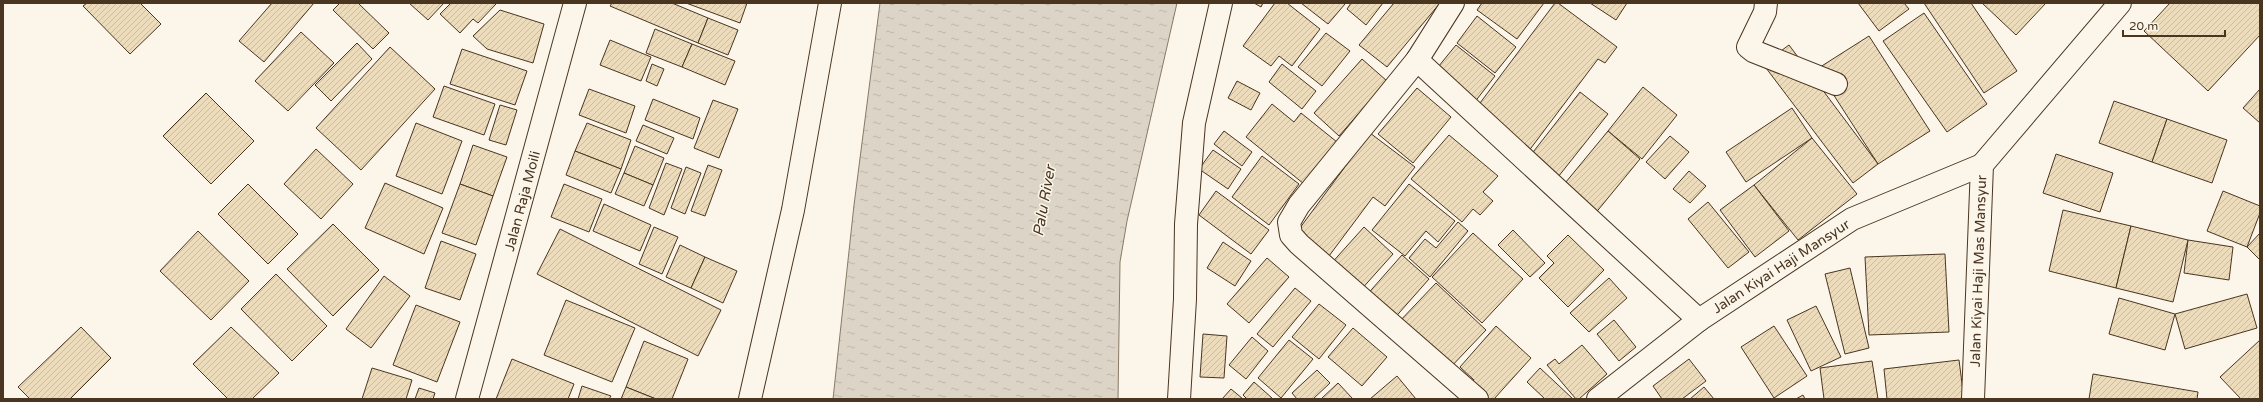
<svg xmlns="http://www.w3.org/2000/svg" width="2263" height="402" viewBox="0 0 2263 402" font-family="'Varela Round',sans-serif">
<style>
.water{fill:url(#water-ripples);stroke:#887966}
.building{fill:url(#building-hatch);stroke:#4a3520}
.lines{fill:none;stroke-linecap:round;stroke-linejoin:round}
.minor-casing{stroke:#4a3520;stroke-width:24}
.minor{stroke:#fbf6e9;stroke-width:22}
.labels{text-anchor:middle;stroke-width:3;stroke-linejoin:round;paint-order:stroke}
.street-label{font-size:14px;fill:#4a3520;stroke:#fbf6e9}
.water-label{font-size:15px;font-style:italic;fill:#4a3520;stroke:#fbf6e9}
</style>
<defs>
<pattern id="water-ripples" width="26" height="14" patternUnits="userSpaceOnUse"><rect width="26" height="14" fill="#dcd4c6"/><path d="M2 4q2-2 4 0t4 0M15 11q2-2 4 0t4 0" fill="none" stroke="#beb7aa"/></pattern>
<pattern id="building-hatch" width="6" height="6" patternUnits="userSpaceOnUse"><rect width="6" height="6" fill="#ecdcbc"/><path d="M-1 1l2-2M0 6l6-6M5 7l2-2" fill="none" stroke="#ccbda1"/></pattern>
</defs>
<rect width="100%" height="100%" fill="#fbf6e9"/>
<polygon class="water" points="880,3 1177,3 1127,221 1120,262 1118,399 833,399 854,205"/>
<g class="building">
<polygon points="87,3 140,3 161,24 130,54 83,6"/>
<polygon points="272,3 314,3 264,62 239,41"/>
<polygon points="340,3 358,3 389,33 373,49 333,10"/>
<polygon points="409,3 444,3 428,20"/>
<polygon points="451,3 495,3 496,4 478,23 473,19 460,33 440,14"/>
<polygon points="612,3 672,3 708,18 698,43 610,6"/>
<polygon points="686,3 747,3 740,23"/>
<polygon points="1254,3 1263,3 1261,7"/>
<polygon points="1275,3 1287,3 1320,29 1292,66 1279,56 1271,66 1243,46"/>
<polygon points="1301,3 1344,3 1345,4 1328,24"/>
<polygon points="1351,3 1383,3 1366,25 1347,9"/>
<polygon points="1394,3 1440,3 1387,67 1359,45"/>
<polygon points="1482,3 1544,3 1517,39 1477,10"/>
<polygon points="1555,3 1558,3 1617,47 1605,63 1598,59 1528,152 1474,111"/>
<polygon points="1590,3 1627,3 1616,20"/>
<polygon points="1858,3 1904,3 1909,9 1879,31"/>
<polygon points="1924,3 1971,3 2017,71 1984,93"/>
<polygon points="1982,3 2046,3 2016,35"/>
<polygon points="2170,3 2260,3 2260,35 2208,91 2144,31"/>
<polygon points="500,10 544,24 533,63 487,49 473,36"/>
<polygon points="1924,13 1987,104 1947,132 1883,41"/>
<polygon points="1477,16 1516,47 1495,73 1457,43"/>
<polygon points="708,18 738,30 728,55 698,43"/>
<polygon points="655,29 692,44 682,67 646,53"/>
<polygon points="301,32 334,63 288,111 255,81"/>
<polygon points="1326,33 1350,51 1322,86 1298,67"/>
<polygon points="1869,36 1930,131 1878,164 1817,69"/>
<polygon points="610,40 651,57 641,81 600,65"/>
<polygon points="357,43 372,59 331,101 315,85"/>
<polygon points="692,44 735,61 725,85 682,67"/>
<polygon points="1456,45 1495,76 1474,103 1434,72"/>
<polygon points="1789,45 1878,164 1853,183 1763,64"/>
<polygon points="390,47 435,89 361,170 316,128"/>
<polygon points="462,49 527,71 515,105 450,84"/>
<polygon points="1362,59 1387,81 1339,136 1314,113"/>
<polygon points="652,64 664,69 657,86 646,81"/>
<polygon points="1282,64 1316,91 1302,109 1269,82"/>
<polygon points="1237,81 1260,93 1251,110 1228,98"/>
<polygon points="444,86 495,104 484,135 433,117"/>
<polygon points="1643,87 1677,115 1642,159 1608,131"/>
<polygon points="1417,88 1451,117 1413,163 1378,134"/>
<polygon points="589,89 635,106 626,133 579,115"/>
<polygon points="2260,89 2260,123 2243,108"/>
<polygon points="1580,92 1608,114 1558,177 1530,156"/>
<polygon points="206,93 254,141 211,184 163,136"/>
<polygon points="653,99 700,118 693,139 645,120"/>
<polygon points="713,100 738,109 719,158 694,148"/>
<polygon points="2114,101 2167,119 2152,162 2099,143"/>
<polygon points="1272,104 1294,122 1301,113 1337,142 1304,184 1246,137"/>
<polygon points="500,105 517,110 506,145 489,140"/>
<polygon points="1792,108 1812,138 1746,182 1726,152"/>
<polygon points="2167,119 2227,140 2212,183 2152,162"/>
<polygon points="416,123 462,141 442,194 396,176"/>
<polygon points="587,123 631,140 621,169 575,151"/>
<polygon points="643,125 674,138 667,154 636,141"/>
<polygon points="1224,131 1252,152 1242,166 1214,144"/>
<polygon points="1608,131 1640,159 1594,215 1561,188"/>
<polygon points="1370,133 1415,167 1385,206 1373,197 1326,260 1294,236"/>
<polygon points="1449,135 1498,176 1483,192 1493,201 1480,215 1473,209 1462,222 1411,179"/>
<polygon points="1670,136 1689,152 1665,179 1646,162"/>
<polygon points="1812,138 1857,194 1798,240 1754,185"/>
<polygon points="473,145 507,157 493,196 460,184"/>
<polygon points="635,146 664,158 653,185 624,173"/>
<polygon points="316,149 353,184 321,219 284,184"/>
<polygon points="1213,150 1241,169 1228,189 1199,169"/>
<polygon points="575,151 621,169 611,193 566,175"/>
<polygon points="2056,154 2113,173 2100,212 2043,193"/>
<polygon points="1262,156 1299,184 1269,225 1232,197"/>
<polygon points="666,163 682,169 664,215 649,208"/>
<polygon points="708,165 722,170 705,216 691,211"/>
<polygon points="686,167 701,173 685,214 671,208"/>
<polygon points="1689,171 1706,186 1690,203 1673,189"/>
<polygon points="624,173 653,185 644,206 615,194"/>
<polygon points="385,183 443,208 424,254 365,228"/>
<polygon points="248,184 298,234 268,264 218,214"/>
<polygon points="460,184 493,196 476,245 442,233"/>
<polygon points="564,184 602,199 589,232 551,217"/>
<polygon points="1409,184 1455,221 1438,242 1426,231 1405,256 1372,230"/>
<polygon points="1754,185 1789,231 1755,257 1720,210"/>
<polygon points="1216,191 1269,230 1251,254 1199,215"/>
<polygon points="2223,191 2260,206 2260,213 2247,247 2207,231"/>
<polygon points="1708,202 1749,252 1728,268 1688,219"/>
<polygon points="604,204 651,225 640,251 593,231"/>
<polygon points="2063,210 2131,226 2116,288 2049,271"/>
<polygon points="1458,222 1468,231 1430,277 1409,258 1425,239 1436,248"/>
<polygon points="333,224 379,270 333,316 287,269"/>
<polygon points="2131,226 2188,240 2173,302 2116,288"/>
<polygon points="654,227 678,237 662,274 639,264"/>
<polygon points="1364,227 1393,254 1359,292 1329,266"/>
<polygon points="560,229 721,310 698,356 537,274"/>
<polygon points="1513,230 1545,263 1530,277 1498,245"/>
<polygon points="198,231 249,281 211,320 160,271"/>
<polygon points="1473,233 1523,279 1482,323 1432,277"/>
<polygon points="2260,233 2260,260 2247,247"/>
<polygon points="1568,235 1604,270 1568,307 1539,278 1554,263 1547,256"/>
<polygon points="2188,240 2233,247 2229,280 2184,273"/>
<polygon points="441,241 476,254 460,300 425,288"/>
<polygon points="1223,242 1251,261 1235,286 1207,268"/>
<polygon points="680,245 705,257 691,288 666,277"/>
<polygon points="1945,254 1949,332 1869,335 1865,257"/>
<polygon points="1402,255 1429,279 1392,321 1365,297"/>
<polygon points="705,257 737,271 723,303 691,288"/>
<polygon points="1267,258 1289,277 1249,323 1227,304"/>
<polygon points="1850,268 1869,348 1845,354 1825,274"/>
<polygon points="276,274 327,326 292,361 241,309"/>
<polygon points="384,276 410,296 371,348 346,329"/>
<polygon points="1609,278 1627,298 1589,332 1570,313"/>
<polygon points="1436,283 1486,330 1448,370 1398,323"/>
<polygon points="1295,288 1311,301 1273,347 1257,334"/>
<polygon points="2247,294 2257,328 2185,349 2175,314"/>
<polygon points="2119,298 2175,314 2165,350 2109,334"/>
<polygon points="566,300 635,328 612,382 544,355"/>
<polygon points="1319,304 1346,325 1319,359 1292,337"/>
<polygon points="416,305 460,322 437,382 393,365"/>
<polygon points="1816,306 1841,357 1811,371 1787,320"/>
<polygon points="1614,320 1636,347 1619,361 1597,334"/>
<polygon points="1496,326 1531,358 1494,399 1481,399 1467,387 1474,380 1460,367"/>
<polygon points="1774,326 1807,376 1774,398 1741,347"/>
<polygon points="81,327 111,358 70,399 30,399 18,387"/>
<polygon points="231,327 279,373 252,399 228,399 193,364"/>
<polygon points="1353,328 1387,357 1362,386 1328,357"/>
<polygon points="1203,334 1227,336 1224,378 1200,377"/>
<polygon points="1252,337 1268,351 1246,379 1229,365"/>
<polygon points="1289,340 1313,359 1281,398 1258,378"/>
<polygon points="2260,340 2260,399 2241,399 2220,377"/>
<polygon points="644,341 688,359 672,399 656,399 626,387"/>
<polygon points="1582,345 1607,374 1579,399 1576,399 1547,365 1555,359 1559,364"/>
<polygon points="512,359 574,384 568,399 496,399"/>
<polygon points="1689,359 1706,381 1682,399 1662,399 1653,386"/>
<polygon points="1959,360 1964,399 1887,399 1884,369"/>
<polygon points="1872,361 1878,399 1824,399 1820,368"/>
<polygon points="372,368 412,380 406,399 362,399"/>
<polygon points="1540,368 1573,399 1545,399 1527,382"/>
<polygon points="1317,370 1330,383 1313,399 1297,399 1292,393"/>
<polygon points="2093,374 2198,392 2197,399 2089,399"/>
<polygon points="1397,376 1416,399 1370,399"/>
<polygon points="1254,382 1272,398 1271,399 1247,399 1243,395"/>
<polygon points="1338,383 1353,399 1321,399"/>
<polygon points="582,386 611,396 609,399 578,399"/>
<polygon points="626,387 656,399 621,399"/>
<polygon points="1704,387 1714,399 1690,399"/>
<polygon points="419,388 435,393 433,399 415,399"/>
<polygon points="1231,389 1243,399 1222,399"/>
<polygon points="1803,395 1805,399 1796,399"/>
</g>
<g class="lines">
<g class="minor-casing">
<g id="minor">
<polyline points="1453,3 1417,60 1299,205 1289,222 1291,235 1299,244 1477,399"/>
<polyline points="1766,3 1765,12 1748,47 1753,51 1836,84"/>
<polyline points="1417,60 1699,320"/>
<polyline points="467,399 575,3"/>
<polyline points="750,399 793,210 830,3"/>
<polyline points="1179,399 1185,299 1186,224 1194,123 1221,3"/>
<polyline points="1598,399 1699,320 1852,219 1982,165"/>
<polyline points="1973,399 1982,165 2120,3"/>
</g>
</g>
<use href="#minor" class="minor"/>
</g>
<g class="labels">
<g class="street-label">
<text transform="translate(522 201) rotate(-75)" y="5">Jalan Raja Moili</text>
<text transform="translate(1781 266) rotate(-33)" y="5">Jalan Kiyai Haji Mansyur</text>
<text transform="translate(1978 271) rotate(-88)" y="5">Jalan Kiyai Haji Mas Mansyur</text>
</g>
<g class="water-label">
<text transform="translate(1044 201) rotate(-80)" y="5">Palu River</text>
</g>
</g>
<rect width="2263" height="402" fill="none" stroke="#4a3520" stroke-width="8"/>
<path d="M2123 30v6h102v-6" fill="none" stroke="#4a3520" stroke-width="2"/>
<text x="2129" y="30" font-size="12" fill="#4a3520" stroke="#fbf6e9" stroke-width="3" paint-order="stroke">20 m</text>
</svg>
